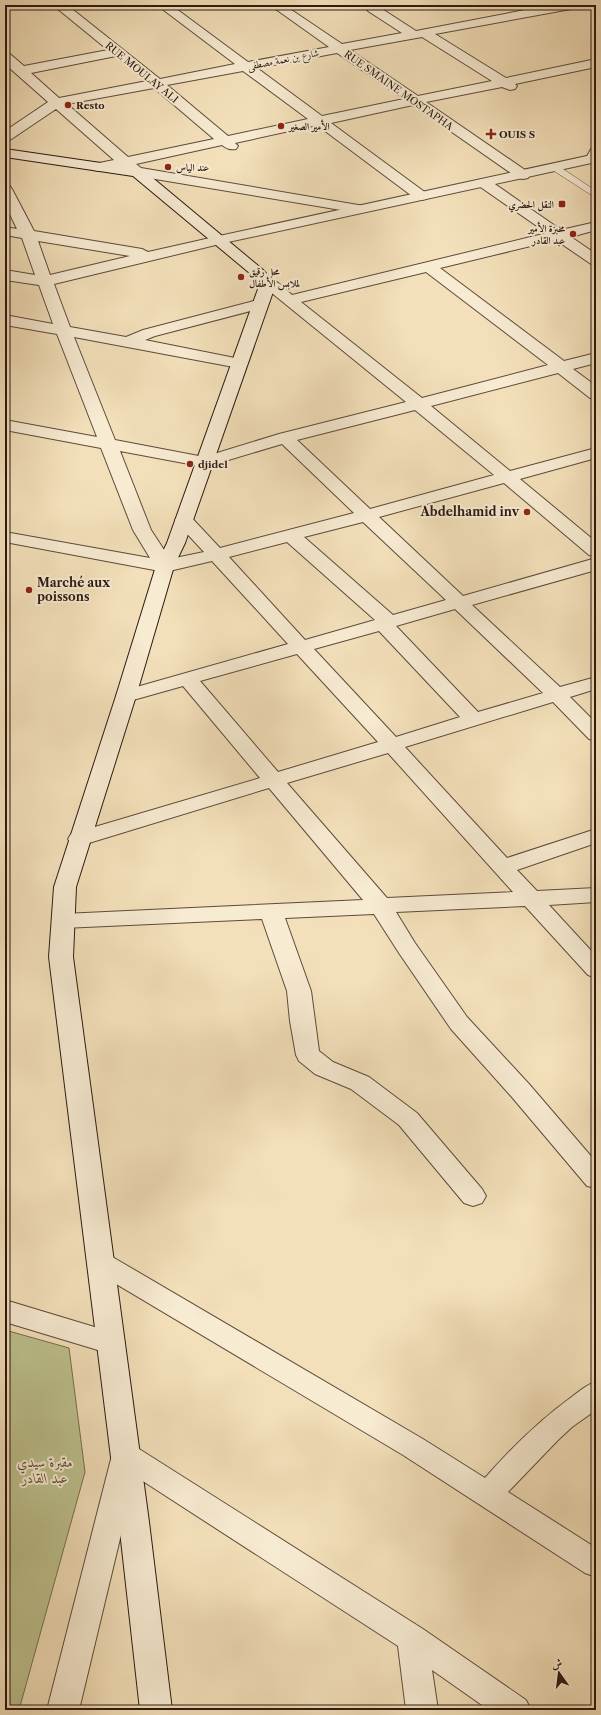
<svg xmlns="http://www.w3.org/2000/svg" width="601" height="1715" viewBox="0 0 601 1715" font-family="'Libre Caslon Text',Amiri,serif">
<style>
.green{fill:#bdc28f;stroke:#746e50}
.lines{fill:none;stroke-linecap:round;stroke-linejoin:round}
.service-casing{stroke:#5d4b3b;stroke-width:1}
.minor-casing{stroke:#5d4b3b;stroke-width:2}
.tertiary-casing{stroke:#5d4b3b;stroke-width:2}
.secondary-casing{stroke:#2b1911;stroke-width:2}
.service{fill:#f7ebd2;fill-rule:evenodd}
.minor{fill:#f7ebd2;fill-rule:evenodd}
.tertiary{fill:#f7ebd2;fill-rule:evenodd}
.secondary{fill:#f7ebd2;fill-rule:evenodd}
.poi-dot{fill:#8f2418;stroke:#f7ebd2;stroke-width:1.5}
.labels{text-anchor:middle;stroke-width:4;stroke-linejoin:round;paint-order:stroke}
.far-street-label{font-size:10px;fill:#2b1911;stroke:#f7ebd2}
.far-poi-label{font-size:10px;font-weight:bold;fill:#2b1911;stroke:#f7ebd2;text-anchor:start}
.poi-label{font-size:12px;font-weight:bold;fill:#2b1911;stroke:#f7ebd2;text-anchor:end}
.near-park-label{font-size:14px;font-style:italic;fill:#574c37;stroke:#f7ebd2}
</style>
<rect width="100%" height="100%" fill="#f3e0ba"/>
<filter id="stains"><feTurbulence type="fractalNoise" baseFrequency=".005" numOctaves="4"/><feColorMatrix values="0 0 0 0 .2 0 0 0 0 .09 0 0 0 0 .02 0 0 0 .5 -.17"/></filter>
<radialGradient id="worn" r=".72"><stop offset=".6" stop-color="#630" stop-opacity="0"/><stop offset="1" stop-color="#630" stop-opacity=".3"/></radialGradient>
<polygon class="green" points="5,1330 69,1348 85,1472 19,1710 5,1710"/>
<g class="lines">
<g class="service-casing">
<polygon id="service" points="551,165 557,165 596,191 596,198 551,169 550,167"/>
</g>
<g class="minor-casing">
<g id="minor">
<path d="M53,5H67L160,79L235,64L157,5H171L248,62L329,47L270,5H284L342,44L402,33L368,11L366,8L367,5H379V7L416,31L551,5H577L575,8L571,9L435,34L506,78L596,59V67L515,84L517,86L515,89L510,90L502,87L426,102L528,172L530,175L528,178L523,179L518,178L413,105L331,123L426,193L428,196L426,199L421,200L416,199L317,125L235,143L238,146L236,149C230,150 227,149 222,145L136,164L141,168L364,206L366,209L364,212L359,213L137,176L132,175L122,166L99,171L94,170L92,167L94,164L114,160L56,109L10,140L5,141V131L48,102L5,64V53L10,54L24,66L108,50ZM422,37L492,81L418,96L350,50ZM337,53L404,99L322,116L257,68ZM116,56L147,81L59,98L31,73ZM243,71L308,119L228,136L167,85ZM154,88L214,139L128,157L67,104Z"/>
<polygon points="596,148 596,161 588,161 586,158 591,149"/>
<path d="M484,179L489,180L561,230L596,222V230L571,237L596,254V266L591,264L556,240L440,268L564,361L596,353V363L573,369L596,386V399L590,398L558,373L431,406L510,471L596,448V458L520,479L596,542V557L589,555L504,483L379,517L463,596L596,558V570L472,605L560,687L596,677V689L570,697L596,723V741L589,739L553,702L405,747L507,858L596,829V843L517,870L537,891L596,888V902L549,905L596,956V978L588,975L525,906L396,912L415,943L467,1017L529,1084L596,1162V1188L587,1186L511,1096L451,1029L399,953L374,914L285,918L311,991L319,1051L333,1062L369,1077L417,1113L482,1189L486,1196L482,1203L473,1206L464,1203L399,1125L351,1089L315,1074L299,1061L296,1055L290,1021L287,991L262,919L63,928L55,926L52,921L55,916L63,914L363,900L269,788L79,846L71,844L68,839L71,834L260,778L183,686L126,702L119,700L116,696L119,692L288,644L212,561L165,572L5,542V532L150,558L133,530L101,448L5,430V420L97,437L57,334L5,325V315L53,324L39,285L5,280V270L35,275L22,238L5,235V227L17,229L5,204V185L10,186L12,189L34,231L142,249L148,252L219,236L224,237L226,240L224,243L54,284L70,327L126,337L143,330L254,301L260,299L266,301L268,304L266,307L155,336L145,340L245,360L247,363L245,366L239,368L74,337L115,440L204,457L279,434L406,402L257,281L260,278C272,275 283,287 292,295L547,233L479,186L477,183L479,180ZM38,241L130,256L50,275ZM426,272L548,365L422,398L301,302ZM415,410L494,475L370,509L297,440ZM282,444L354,513L220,548L190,516L184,515L178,516L175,520L178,524L204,552L170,559L151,530L120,451L205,467ZM363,522L446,600L393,615L304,537ZM287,542L375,620L305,640L229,557ZM455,609L543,693L478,712L396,626ZM379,631L460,717L396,737L314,649ZM297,654L378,742L278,772L200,681ZM388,753L513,892L387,898L287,783Z"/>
<path d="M100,1252L109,1255L423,1439L485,1478C512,1447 540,1420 573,1396C581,1390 586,1385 596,1382V1410L572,1427L558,1440L508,1492L596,1548V1577L585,1573L403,1455L91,1269L87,1262L91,1255Z"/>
<polygon points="5,1300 121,1335 125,1343 121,1351 111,1354 5,1322"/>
<polygon points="126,1443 136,1447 423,1629 526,1700 531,1710 489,1710 432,1670 438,1710 406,1710 398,1646 135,1476 79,1710 47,1710 112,1455 116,1447"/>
</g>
</g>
<g class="tertiary-casing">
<polygon id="tertiary" points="596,154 596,162 219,244 214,243 212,240 214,237 219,236"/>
</g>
<g class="secondary-casing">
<polygon id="secondary" points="5,149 142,169 262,269 273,281 274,289 185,543 174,566 136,696 76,887 73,957 149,1522 172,1710 140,1710 119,1522 49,957 54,887 116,696 156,566 167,543 258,289 257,282 252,275 133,176 5,157"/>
</g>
<use href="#service" class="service"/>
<use href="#minor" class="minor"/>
<use href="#tertiary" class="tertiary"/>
<use href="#secondary" class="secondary"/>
</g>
<g class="poi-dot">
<circle cx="68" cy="105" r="4"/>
<circle cx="281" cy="126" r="4"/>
<path d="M489 128h4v4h4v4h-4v4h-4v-4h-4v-4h4z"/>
<circle cx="168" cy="167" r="4"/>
<rect x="558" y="200" width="8" height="8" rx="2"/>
<circle cx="573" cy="234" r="4"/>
<circle cx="241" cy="277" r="4"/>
<circle cx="190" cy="464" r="4"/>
<circle cx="527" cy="512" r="4"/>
<circle cx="29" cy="590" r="4"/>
</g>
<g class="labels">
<g class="far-street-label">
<text transform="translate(283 59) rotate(-11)" y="4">شارع بن نعمة مصطفى</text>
<text transform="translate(142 72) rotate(39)" y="4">RUE MOULAY ALI</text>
<text transform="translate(399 90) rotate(35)" y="4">RUE SMAINE MOSTAPHA</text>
</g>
<g class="far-poi-label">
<text x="76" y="109">Resto</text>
<text x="289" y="130">الأمير الصغير</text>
<text x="499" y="138">OUIS S</text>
<text x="176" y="171">عند الياس</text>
<text x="554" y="208" text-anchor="end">النقل الحضري</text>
<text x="565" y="232" text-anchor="end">مخبزة الأمير<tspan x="565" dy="12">عبد القادر</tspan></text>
<text x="249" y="275">محل رقيق<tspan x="249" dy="12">لملابس الأطفال</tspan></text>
<text x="198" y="468">djidel</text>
</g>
<g class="poi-label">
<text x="519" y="516">Abdelhamid inv</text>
<text x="37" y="587" text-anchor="start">Marché aux<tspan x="37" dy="14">poissons</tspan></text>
</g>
<g class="near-park-label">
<text x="45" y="1467">مقبرة سيدي<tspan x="45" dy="16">عبد القادر</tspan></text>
</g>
</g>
<rect width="601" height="1715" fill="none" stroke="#f3e0ba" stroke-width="20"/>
<rect x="6" y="6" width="589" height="1703" fill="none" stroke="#2b1911" stroke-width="2"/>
<rect x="10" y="10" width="581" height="1695" fill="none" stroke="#2b1911"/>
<g transform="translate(559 1673) rotate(346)" stroke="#f7ebd2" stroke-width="3" paint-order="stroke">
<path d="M0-3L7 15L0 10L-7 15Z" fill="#2b1911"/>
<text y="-6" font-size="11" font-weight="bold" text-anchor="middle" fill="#2b1911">ش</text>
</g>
<rect width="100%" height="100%" filter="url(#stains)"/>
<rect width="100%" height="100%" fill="url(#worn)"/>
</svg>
